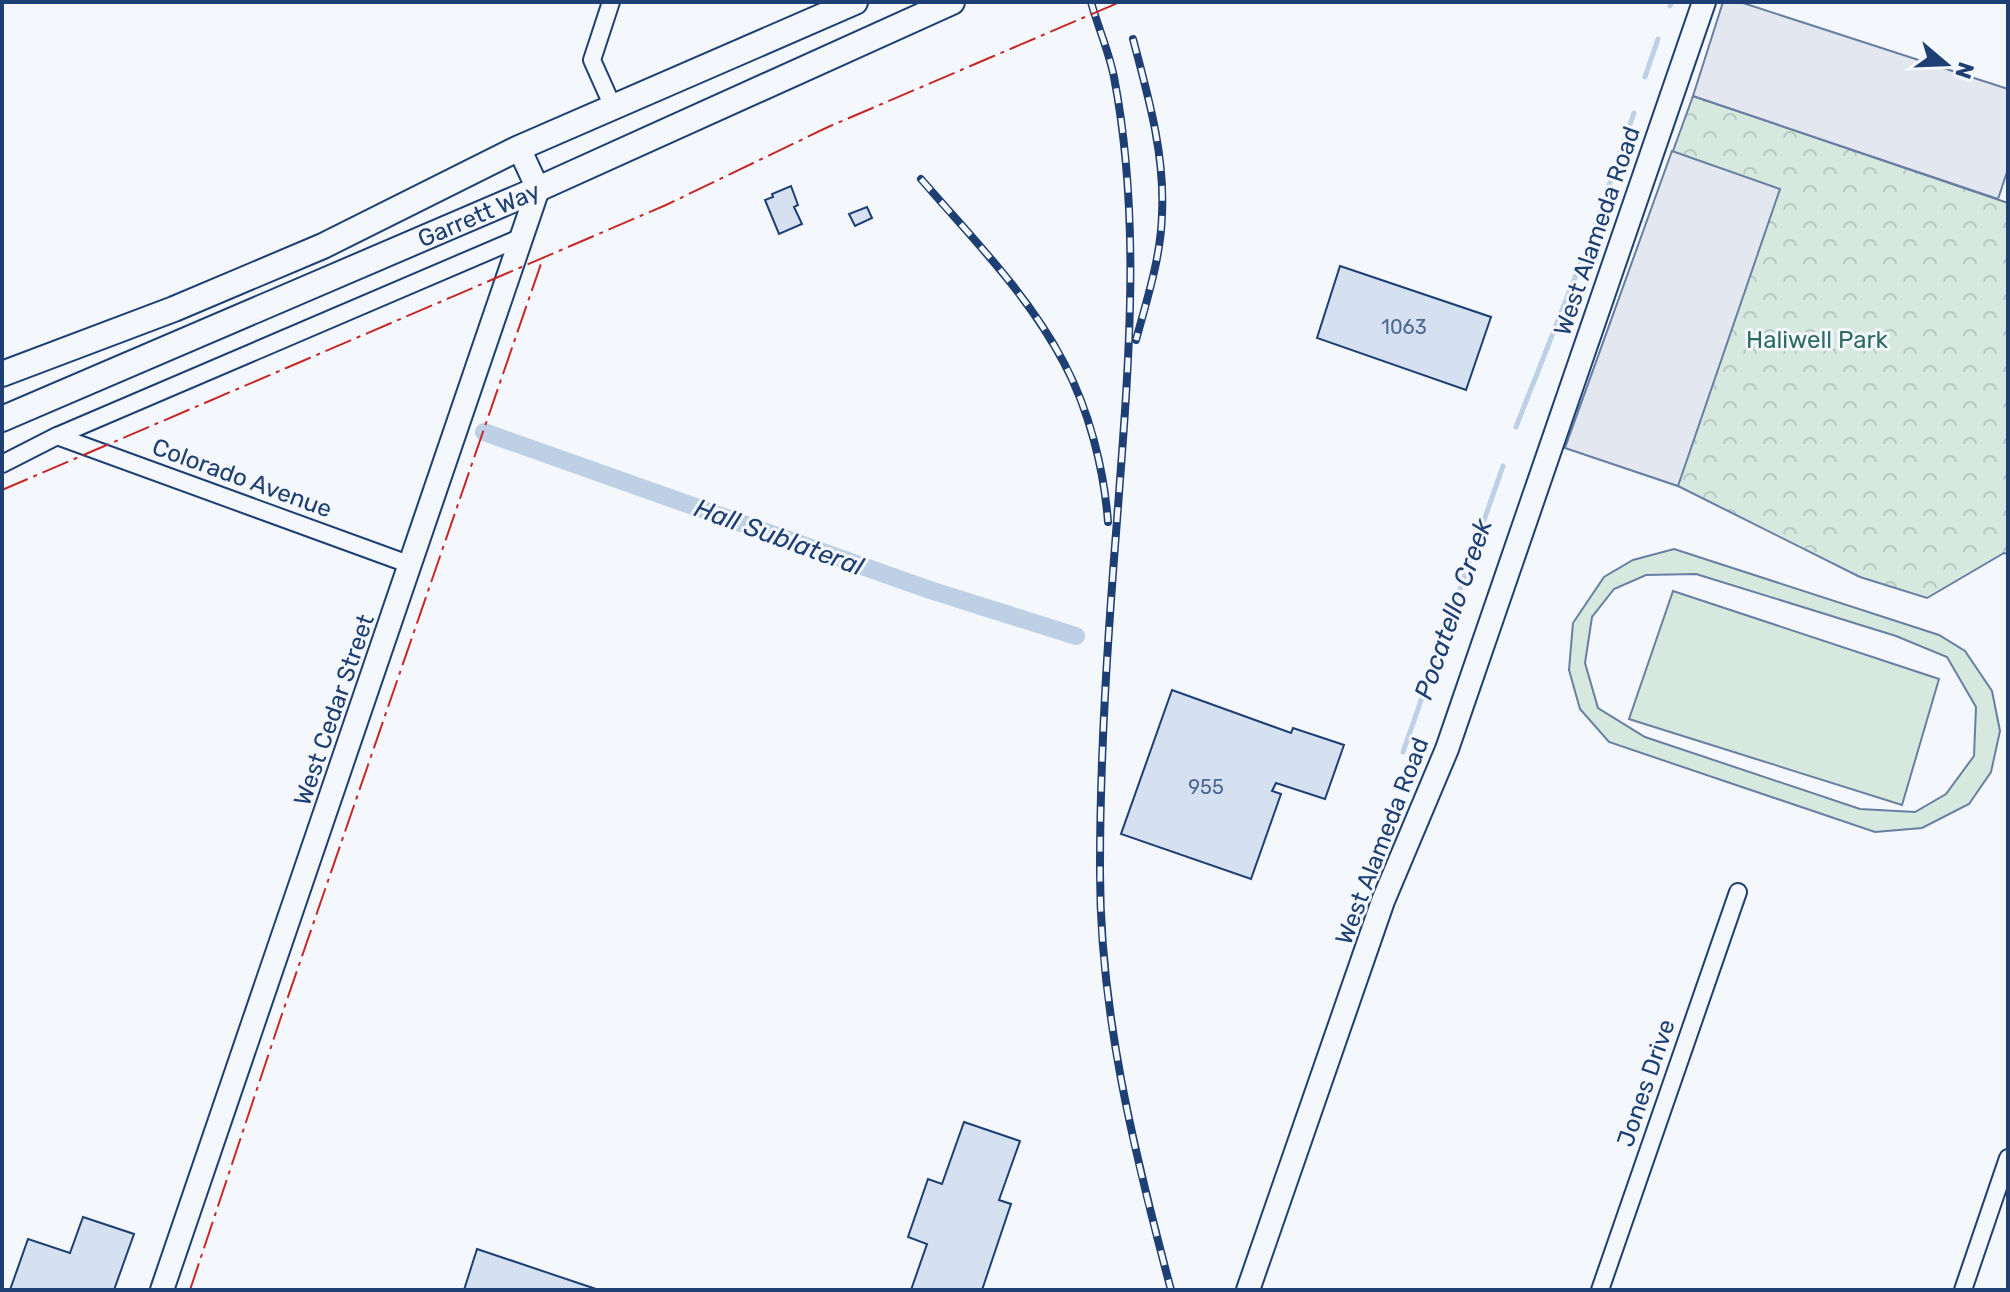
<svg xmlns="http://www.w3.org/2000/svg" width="2010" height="1292" viewBox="0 0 2010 1292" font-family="Rubik,sans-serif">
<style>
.green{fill:#d7e8df;stroke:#687fa3;stroke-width:2;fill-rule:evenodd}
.park{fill:url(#park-crowns);stroke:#687fa3;stroke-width:2}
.parking{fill:#e3e8f0;stroke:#687fa3;stroke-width:2}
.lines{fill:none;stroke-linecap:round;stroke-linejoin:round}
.stream{stroke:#bed0e5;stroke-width:5}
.canal{stroke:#bed0e5;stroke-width:18}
.building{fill:#d5e0f0;stroke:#1d3f73;stroke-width:2}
.street-casing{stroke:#1d3f73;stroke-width:20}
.secondary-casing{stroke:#1d3f73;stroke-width:26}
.primary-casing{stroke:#1d3f73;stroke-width:28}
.street{stroke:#f4f7fb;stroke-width:16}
.secondary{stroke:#f4f7fb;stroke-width:22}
.primary{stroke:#f4f7fb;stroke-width:24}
.rail-casing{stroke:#1d3f73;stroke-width:8}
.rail{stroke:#f4f7fb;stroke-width:5;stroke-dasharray:15;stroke-linecap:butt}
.power{stroke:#c62828;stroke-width:2;stroke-dasharray:28 6 4 6;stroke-linecap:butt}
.labels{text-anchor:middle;stroke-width:6;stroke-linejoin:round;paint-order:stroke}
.number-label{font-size:20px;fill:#4b6792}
.street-label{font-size:24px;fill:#1d3f73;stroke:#f4f7fb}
.park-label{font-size:24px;fill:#2c6c60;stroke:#f4f7fb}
.water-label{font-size:26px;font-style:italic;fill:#1d3f73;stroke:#f4f7fb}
</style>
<defs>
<pattern id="park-crowns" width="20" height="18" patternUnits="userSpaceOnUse" patternTransform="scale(2)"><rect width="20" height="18" fill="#d7e8df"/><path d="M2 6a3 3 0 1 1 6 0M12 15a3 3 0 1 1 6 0" fill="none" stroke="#b8c8c3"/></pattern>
</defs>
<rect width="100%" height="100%" fill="#f4f7fb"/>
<g class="green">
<path d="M1674,549L1939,635L1965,651L1992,691L2000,731L1991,772L1969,804L1922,828L1875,832L1609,742L1580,709L1569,670L1573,623L1604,577L1633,560ZM1696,574L1896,636L1947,657L1976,707L1974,756L1946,794L1915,812L1860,809L1645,737L1598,708L1585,663L1592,617L1614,589L1646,575Z"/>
<polygon points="1673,591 1939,679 1902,805 1629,719"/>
</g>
<polygon class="park" points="1693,96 2008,203 2008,554 2004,553 1927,598 1860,577 1678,486 1565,448"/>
<g class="parking">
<polygon points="1723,2 1740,2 2008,89 2008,169 1998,199 1693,96"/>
<polygon points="1672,151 1780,189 1678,486 1565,448"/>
</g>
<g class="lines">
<g class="stream">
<polyline points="1670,6 1672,2"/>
<polyline points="1645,77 1658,39"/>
<polyline points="1595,226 1634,113"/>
<polyline points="1516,427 1583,257"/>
<polyline points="1403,752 1503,466"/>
</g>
<polyline class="canal" points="484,432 930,590 1076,636"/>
</g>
<g class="building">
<polygon points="791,186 798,205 794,207 802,224 779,234 765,200 773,197 772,194"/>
<polygon points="867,207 872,218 855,226 849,214"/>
<polygon points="1340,266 1491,317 1466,390 1317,338"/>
<polygon points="1172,690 1291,733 1293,728 1344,745 1325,799 1276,783 1272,791 1281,794 1251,879 1121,834"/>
<polygon points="964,1122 1020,1141 999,1200 1011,1204 982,1290 911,1290 927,1244 908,1237 928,1179 942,1184"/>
<polygon points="83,1217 134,1234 114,1290 10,1290 28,1239 70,1253"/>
<polygon points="477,1249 599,1290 464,1290"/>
</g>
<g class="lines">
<g class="street-casing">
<g id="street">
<polyline points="611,2 592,60 613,107"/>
<polyline points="57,436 411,565"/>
<polyline points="2,464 57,436 522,237"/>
<polyline points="1600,1290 1738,892"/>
<polyline points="1963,1290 2008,1158"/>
</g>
</g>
<g class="secondary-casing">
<g id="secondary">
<polyline points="162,1290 538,189 519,148"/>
<polyline points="1248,1290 1383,901 1447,749 1704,2"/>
</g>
</g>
<g class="primary-casing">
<g id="primary">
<polyline points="2,374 174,309 323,246 519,148 855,2"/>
<polyline points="2,419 538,189 952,2"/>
</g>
</g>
<use href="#street" class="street"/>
<use href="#secondary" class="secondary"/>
<use href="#primary" class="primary"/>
<g class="rail-casing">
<g id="rail">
<path d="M1091,2C1098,27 1109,52 1114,77C1142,223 1128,373 1117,520C1108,635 1100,751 1100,866C1099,1011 1134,1151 1171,1290"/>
<path d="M1133,39C1148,96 1165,154 1162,214C1161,257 1147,299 1136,340"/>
<path d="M921,179C971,237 1028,294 1064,363C1089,410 1104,469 1108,522"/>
</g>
</g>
<use href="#rail" class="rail"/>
<g class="power">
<polyline points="2,490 666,205 828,127 1120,2"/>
<polyline points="190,1290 280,1020 543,258"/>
</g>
</g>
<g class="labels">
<g class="number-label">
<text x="1404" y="334">1063</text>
<text x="1206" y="794">955</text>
</g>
<g class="street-label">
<text transform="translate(479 215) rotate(-23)" y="8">Garrett Way</text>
<text transform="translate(1597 231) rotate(-71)" y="8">West Alameda Road</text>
<text transform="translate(242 478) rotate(20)" y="8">Colorado Avenue</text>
<text transform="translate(334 710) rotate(-71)" y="8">West Cedar Street</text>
<text transform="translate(1382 841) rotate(-69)" y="8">West Alameda Road</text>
<text transform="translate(1646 1083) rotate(-71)" y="8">Jones Drive</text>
</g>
<g class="park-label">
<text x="1817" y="348">Haliwell Park</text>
</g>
<g class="water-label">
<text transform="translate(779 537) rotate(20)" y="9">Hall Sublateral</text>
<text transform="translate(1453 609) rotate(-71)" y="9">Pocatello Creek</text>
</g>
</g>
<rect width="2010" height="1292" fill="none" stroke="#1d3f73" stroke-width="8"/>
<g transform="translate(1946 64) rotate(109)" stroke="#f4f7fb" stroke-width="6" paint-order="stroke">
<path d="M0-6L14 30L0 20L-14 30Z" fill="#1d3f73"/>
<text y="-12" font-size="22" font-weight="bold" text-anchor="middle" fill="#1d3f73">N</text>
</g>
</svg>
